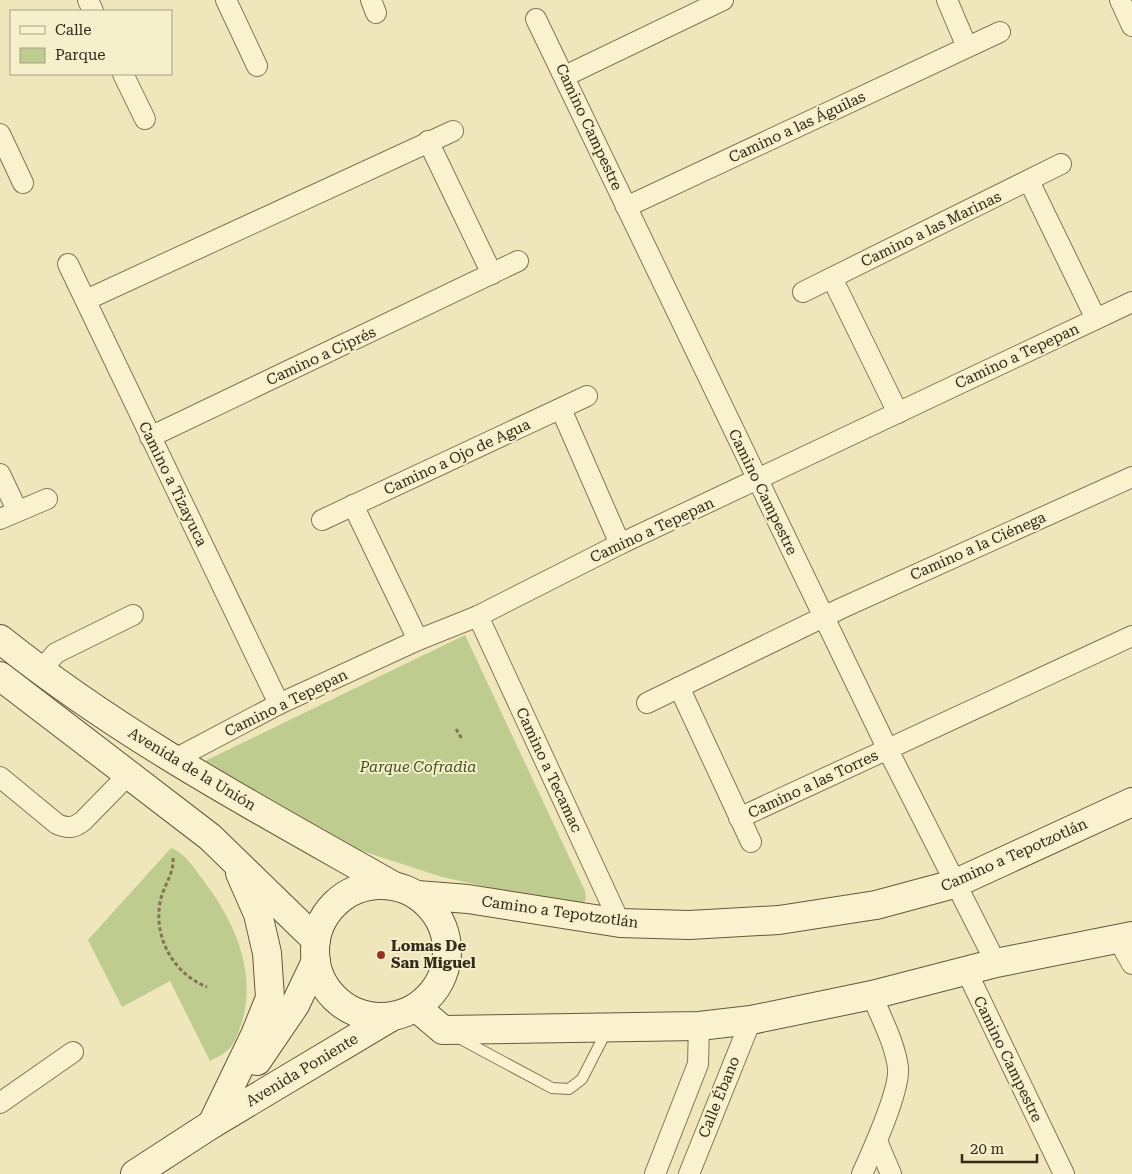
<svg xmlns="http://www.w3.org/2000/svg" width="1132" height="1174" viewBox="0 0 1132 1174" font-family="'Roboto Serif',serif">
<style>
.green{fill:#becc90}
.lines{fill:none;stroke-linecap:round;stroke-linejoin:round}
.service-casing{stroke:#867555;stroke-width:12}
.minor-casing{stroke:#867555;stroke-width:22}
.secondary-casing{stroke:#685638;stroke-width:30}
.path{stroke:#867555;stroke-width:3;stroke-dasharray:4 2.5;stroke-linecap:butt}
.service{stroke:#faf2cf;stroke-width:10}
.minor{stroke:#faf2cf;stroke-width:20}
.secondary{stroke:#faf2cf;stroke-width:28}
.poi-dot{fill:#973123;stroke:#f6efcb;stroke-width:2}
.labels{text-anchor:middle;stroke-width:4;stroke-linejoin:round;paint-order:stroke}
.street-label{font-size:15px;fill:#352a1a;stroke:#f6efcb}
.park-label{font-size:15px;font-style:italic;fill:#3f5220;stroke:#f6efcb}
.poi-label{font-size:15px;font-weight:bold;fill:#352a1a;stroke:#f6efcb;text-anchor:start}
</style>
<rect width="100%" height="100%" fill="#efe6bb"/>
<g class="green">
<polygon points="465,635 585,891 586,900 581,903 562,903 442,877 353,848 201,763"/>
<path d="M171,848C184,852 195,869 203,880C233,919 256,968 243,1018C240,1028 237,1040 229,1049C224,1054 216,1058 210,1061L170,981L122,1007L88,940Z"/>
</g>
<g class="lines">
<g class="service-casing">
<polyline id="service" points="457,1037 552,1088 569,1089 582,1079 607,1030"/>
</g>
<g class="minor-casing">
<g id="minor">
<polyline points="88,0 93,11"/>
<polyline points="226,0 257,66"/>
<polyline points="371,0 376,13"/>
<polyline points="947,0 967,47"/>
<polyline points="1120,0 1132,26"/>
<polyline points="536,19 888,750 996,963"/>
<polyline points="123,74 145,119"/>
<polyline points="565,76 723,0"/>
<polyline points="0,134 23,183"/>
<polyline points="428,141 492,274"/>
<polyline points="1029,181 1096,319"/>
<polyline points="626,207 1000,32"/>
<polyline points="68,264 279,704"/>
<polyline points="832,278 898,413"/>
<polyline points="803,292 1061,164"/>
<polyline points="86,300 453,131"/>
<polyline points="561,409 620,544"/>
<polyline points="150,437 518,261"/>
<polyline points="0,474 17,510"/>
<polyline points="353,505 418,640"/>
<polyline points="0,519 47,499"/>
<polyline points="322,520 587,396"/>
<polyline points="478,616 620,923"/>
<polyline points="40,671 56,653 133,615"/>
<polyline points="679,687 751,842"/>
<polyline points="647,703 842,608 1132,477"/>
<polyline points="173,760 279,704 418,640 478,616 620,544 1132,302"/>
<path d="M0,777L57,824C68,829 74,828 83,821L129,774"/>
<polyline points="739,818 1132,636"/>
<polyline points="1118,939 1132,964"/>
<polyline points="966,970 1064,1174"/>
<polyline points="0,1103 73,1052"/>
<polyline points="877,1141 891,1174"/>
<polyline points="655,1174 698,1064 699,1026"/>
<polyline points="689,1174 751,1020"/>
<path d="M862,1174C872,1152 900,1091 898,1068C895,1043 881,1018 872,995"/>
</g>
</g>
<g class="secondary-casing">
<g id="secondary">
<path d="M0,639C121,736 258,809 392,885"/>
<polyline points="0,676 210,837 316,940"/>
<circle cx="381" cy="951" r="66"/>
<polyline points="417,895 468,899 620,923 689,925 779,920 876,905 954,884 1132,802"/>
<polyline points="417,1008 443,1030 699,1026 751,1020 872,995 996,963 1132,936"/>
<polyline points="257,1061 295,1005 316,961"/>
<polyline points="212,1124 255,1035 270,998 267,953 258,914 240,873"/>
<polyline points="135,1174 212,1124 391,1017"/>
</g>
</g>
<g class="path">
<polyline points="456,729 462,739"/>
<path d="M173,858C174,873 165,884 161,898C152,935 172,973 207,987"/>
</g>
<use href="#service" class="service"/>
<use href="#minor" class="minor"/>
<use href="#secondary" class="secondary"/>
</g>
<circle class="poi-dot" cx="381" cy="955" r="5"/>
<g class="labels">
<g class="street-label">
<text transform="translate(589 127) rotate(65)" y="5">Camino Campestre</text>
<text transform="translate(797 127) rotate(-25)" y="5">Camino a las Águilas</text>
<text transform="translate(931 229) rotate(-26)" y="5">Camino a las Marinas</text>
<text transform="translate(321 356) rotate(-25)" y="5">Camino a Ciprés</text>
<text transform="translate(1017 356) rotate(-25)" y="5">Camino a Tepepan</text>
<text transform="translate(457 457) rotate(-25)" y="5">Camino a Ojo de Agua</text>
<text transform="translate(173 484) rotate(64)" y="5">Camino a Tizayuca</text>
<text transform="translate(763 492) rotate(64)" y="5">Camino Campestre</text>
<text transform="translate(652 530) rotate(-25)" y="5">Camino a Tepepan</text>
<text transform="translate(978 546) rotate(-24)" y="5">Camino a la Ciénega</text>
<text transform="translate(286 703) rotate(-26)" y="5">Camino a Tepepan</text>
<text transform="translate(192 769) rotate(31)" y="5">Avenida de la Unión</text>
<text transform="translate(549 770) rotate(65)" y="5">Camino a Tecamac</text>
<text transform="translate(813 784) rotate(-25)" y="5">Camino a las Torres</text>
<text transform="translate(1014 855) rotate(-24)" y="5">Camino a Tepotzotlán</text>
<text transform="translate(560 912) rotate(8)" y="5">Camino a Tepotzotlán</text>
<text transform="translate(1008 1059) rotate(64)" y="5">Camino Campestre</text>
<text transform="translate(302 1070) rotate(-31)" y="5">Avenida Poniente</text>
<text transform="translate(719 1097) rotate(-68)" y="5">Calle Ébano</text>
</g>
<g class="park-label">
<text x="418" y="772">Parque Cofradia</text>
</g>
<g class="poi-label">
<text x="391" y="951">Lomas De<tspan x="391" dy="17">San Miguel</tspan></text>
</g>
</g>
<rect x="10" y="10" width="162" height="65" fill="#f6efcb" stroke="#a9a084"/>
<rect x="20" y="26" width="25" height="8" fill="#faf2cf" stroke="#a9a084"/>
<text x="55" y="35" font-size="15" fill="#352a1a">Calle</text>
<rect x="20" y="48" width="25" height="15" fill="#becc90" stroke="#a9a084"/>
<text x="55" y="60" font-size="15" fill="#352a1a">Parque</text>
<path d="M962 1154v8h75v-8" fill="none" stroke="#352a1a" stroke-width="2.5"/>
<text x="970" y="1154" font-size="15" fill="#352a1a" stroke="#f6efcb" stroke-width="4" paint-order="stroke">20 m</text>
</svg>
